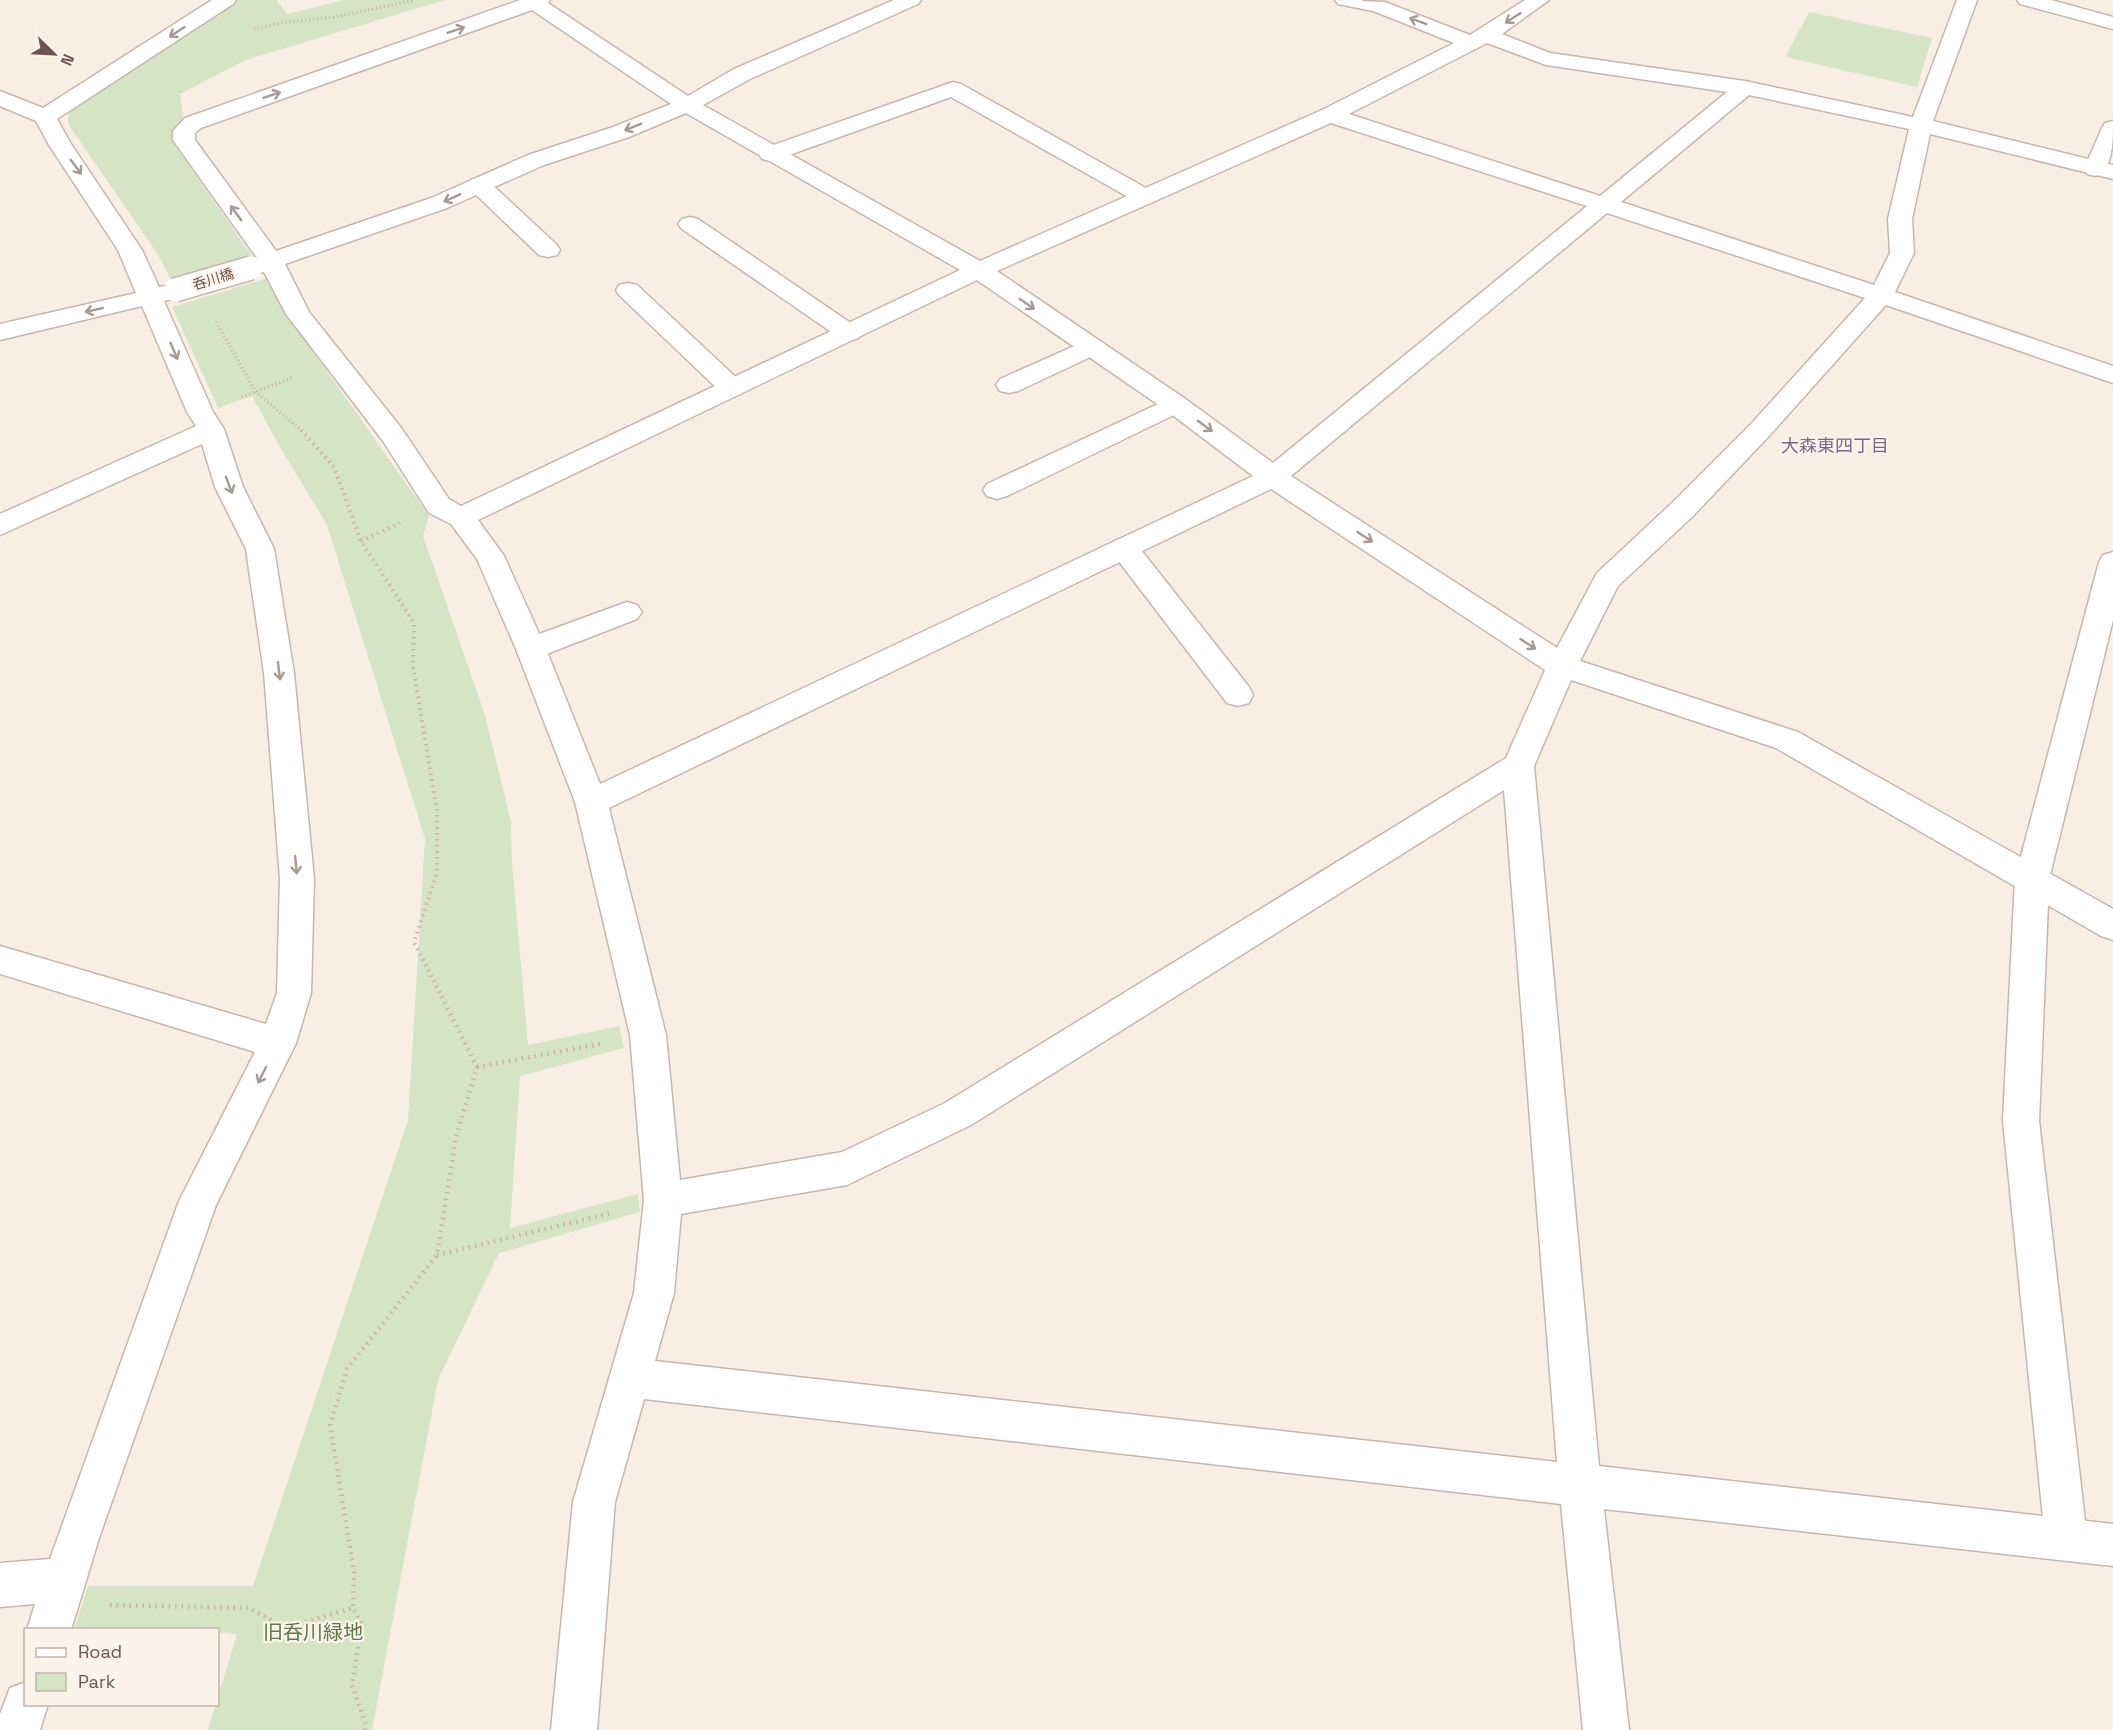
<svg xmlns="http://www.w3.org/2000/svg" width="2113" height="1730" viewBox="0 0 2113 1730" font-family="'Space Grotesk','Noto Sans JP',sans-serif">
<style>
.green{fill:#d5e4c5}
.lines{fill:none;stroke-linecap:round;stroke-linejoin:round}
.service-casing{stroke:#c8b6ac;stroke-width:3}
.minor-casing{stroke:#c8b6ac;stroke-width:3}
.path-far2{stroke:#cfafa3;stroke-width:3;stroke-dasharray:1 3;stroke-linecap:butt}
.path-far1{stroke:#cfafa3;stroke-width:4;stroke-dasharray:1.5 4.5;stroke-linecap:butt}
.path{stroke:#cfafa3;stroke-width:4.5;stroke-dasharray:1.5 5;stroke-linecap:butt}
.service{fill:#fff;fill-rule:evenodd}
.minor{fill:#fff;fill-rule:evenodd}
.minor-bridge-casing{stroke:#c8b6ac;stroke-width:26;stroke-linecap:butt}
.minor-bridge{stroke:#fff;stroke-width:23}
.oneway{stroke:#a89994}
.labels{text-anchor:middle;stroke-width:4.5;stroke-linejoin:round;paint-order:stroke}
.far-street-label{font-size:14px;fill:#6e554d;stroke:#fcf3ea}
.neighbourhood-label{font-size:18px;fill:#7a668a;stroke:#fcf3ea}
.near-park-label{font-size:20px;fill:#5d784a;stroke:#fcf3ea}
</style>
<rect width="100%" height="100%" fill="#f9eee4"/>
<g class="green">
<polygon points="234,0 276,0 287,14 344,0 445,0 246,60 180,94 184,125 175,145 254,259 172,282 157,253 68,124 69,108"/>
<polygon points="1809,12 1932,38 1917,87 1785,57"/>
<polygon points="271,277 288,316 429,516 423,536 485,715 511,822 512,863 528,1045 619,1026 624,1048 520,1076 510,1228 638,1194 640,1212 499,1253 438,1380 372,1730 208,1730 237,1634 218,1633 218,1630 74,1630 88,1586 253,1586 408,1120 425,839 327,525 280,447 252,396 218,408 172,307"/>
</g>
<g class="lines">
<g class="service-casing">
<g id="service">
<polygon points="1343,0 1363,0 1360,5 1346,5"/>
<polygon points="953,82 961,84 1153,192 1157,197 1153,202 1145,204 1137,202 951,97 778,159 770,161 762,159 759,154 762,149"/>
<path d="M2113,121C2113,141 2113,157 2103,174L2095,176L2087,174L2084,169L2102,128L2105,123Z"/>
<polygon points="479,178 487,180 557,245 560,250 557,255 548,257 539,255 471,190 467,185 471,180"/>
<polygon points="690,217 698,219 858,328 862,333 858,338 849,341 840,338 682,229 678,224 682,219"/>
<polygon points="628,283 637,285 741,382 745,388 741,394 732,396 723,394 619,295 616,290 619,285"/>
<polygon points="1090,339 1099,341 1103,347 1099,353 1018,391 1009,393 1000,391 996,385 1000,379"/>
<polygon points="1175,396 1184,398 1188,404 1184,410 1007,496 997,499 987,496 983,490 987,484"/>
<polygon points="1124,538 1134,541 1249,687 1253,695 1249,703 1238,706 1227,703 1114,555 1110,548 1114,541"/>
<polygon points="2113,552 2113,620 2049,879 2039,1121 2087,1538 2081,1553 2066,1559 2051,1553 2045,1538 2003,1121 2015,879 2099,562 2103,555"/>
<polygon points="627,602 637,605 642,612 637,619 531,660 520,657 516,649 520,641"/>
</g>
</g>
<g class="minor-casing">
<g id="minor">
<polygon points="212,0 236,0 233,4 57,119 71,144 142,250 159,287 171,285 180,287 183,292 180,297 164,301 213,412 224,429 243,487 274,549 294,673 314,879 311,993 296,1043 216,1205 99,1538 71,1630 27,1630 35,1604 0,1607 0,1563 50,1559 179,1201 255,1052 0,974 0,946 266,1024 277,993 280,879 264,673 246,549 215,487 202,444 0,535 0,514 196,426 187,412 142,306 0,340 0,324 136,293 118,250 49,145 36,121 0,106 0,91 43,108"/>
<path d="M520,0H550L548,3L688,96L734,69L894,0H921L918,4L750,79L703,105L980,261L1322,110L1454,43L1373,11L1338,4L1335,0L1385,2L1470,35L1525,0H1549L1502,34L1550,53L1745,81L1913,117L1957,0H1977L1933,121L2113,165V179L1930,134L1912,219L1914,253L1895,292L2113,366V383L1886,305L1769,436L1693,516L1618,586L1580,661L1798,732L2113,909V940L2101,936L1776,748L1571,680L1534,766L1599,1466L2113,1524V1566L1604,1509L1629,1730H1583L1561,1504L644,1399L615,1502L597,1730H551L573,1502L634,1293L644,1200L630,1035L575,802L516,649L477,559L451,524L429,513L383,441L286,314L264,272L251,275L242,273L239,268L242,263L257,258L173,140V131L185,118ZM532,10L671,104L613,127L528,155L431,198L276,251L195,140V133L201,128ZM1487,43L1546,65L1727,92L1600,196L1349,114ZM1749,95L1909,129L1888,219L1890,253L1874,285L1621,202ZM686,113L960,270L461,506L449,499L402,429L309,312L285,264L447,208L544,165L629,137ZM1331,123L1587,206L1273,463L1184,398L997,271ZM1607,213L1865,298L1751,424L1673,502L1597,573L1557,648L1291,476ZM977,280L1166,410L1253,476L600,784L546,649L504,556L478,520ZM1271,489L1545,670L1506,758L945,1103L842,1152L680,1180L666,1035L609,808ZM1504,790L1557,1462L655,1361L674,1293L681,1214L847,1185L971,1125Z"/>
<polygon points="2017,0 2051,0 2113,17 2113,29 2020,4"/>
<polygon points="26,1682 26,1704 48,1704 40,1730 0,1730 0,1714 10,1688"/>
</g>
</g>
<g class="path-far2">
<polyline points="254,29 285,22 335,17 415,0"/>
<polyline points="216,322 256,392 303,432"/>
<polyline points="242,397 294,377"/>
</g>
<g class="path-far1">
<polyline points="301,430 334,467 361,541 414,623 413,667 437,811 437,873 414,942 441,995"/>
<polyline points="361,541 400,523"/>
</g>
<g class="path">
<polyline points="477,1067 600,1044"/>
<polyline points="437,1255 612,1213"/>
<polyline points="110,1605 249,1608 285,1628 353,1608"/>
<polyline points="365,1730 366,1724 352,1685 362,1624 353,1608 354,1572 330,1425 347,1369 437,1255 456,1138 477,1067 440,993"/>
</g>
<use href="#service" class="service"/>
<use href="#minor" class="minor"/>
<g class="minor-bridge-casing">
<polyline id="minor-bridge" points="175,290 251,268"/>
</g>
<use href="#minor-bridge" class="minor-bridge"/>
</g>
<defs><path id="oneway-shaft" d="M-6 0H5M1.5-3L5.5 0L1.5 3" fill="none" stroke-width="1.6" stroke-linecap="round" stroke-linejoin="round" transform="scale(1.5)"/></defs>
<g class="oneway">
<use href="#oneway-shaft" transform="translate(1513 18) rotate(147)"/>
<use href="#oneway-shaft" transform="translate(1418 21) rotate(-160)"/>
<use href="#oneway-shaft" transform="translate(456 30) rotate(-19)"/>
<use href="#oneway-shaft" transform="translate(177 32) rotate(147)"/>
<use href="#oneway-shaft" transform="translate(272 95) rotate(-19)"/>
<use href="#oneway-shaft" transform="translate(633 127) rotate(158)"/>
<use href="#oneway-shaft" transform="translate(76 167) rotate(54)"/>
<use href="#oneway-shaft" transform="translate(452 198) rotate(156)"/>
<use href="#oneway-shaft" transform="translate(236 213) rotate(-126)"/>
<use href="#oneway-shaft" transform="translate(1027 304) rotate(35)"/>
<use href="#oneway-shaft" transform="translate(94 310) rotate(167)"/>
<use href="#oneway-shaft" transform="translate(174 351) rotate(67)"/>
<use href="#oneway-shaft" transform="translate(1205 426) rotate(36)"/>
<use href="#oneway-shaft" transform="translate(229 485) rotate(69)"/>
<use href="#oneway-shaft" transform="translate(1365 537) rotate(33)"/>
<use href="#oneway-shaft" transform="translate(1528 644) rotate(33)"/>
<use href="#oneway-shaft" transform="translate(279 671) rotate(83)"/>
<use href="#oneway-shaft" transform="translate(296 865) rotate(85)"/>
<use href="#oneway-shaft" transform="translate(262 1075) rotate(117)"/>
</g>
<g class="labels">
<g class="far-street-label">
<text transform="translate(213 279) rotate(-17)" y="5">呑川橋</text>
</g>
<g class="neighbourhood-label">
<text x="1835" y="452">大森東四丁目</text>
</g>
<g class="near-park-label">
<text x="313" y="1639">旧呑川緑地</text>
</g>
</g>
<rect x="24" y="1628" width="195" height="78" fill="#fcf3ea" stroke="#c3b4ab" stroke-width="1.5"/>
<rect x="36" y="1648" width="30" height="9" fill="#ffffff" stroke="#c3b4ab" stroke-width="1.5"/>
<text x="78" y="1658" font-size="18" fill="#6e554d">Road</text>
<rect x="36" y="1673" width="30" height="18" fill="#d5e4c5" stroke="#c3b4ab" stroke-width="1.5"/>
<text x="78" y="1688" font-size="18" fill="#6e554d">Park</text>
<g transform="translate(54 54) rotate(114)" stroke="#fcf3ea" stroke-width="4.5" paint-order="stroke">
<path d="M0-4.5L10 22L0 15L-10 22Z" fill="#6e554d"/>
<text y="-9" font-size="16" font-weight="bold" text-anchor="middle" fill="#6e554d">N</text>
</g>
</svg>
